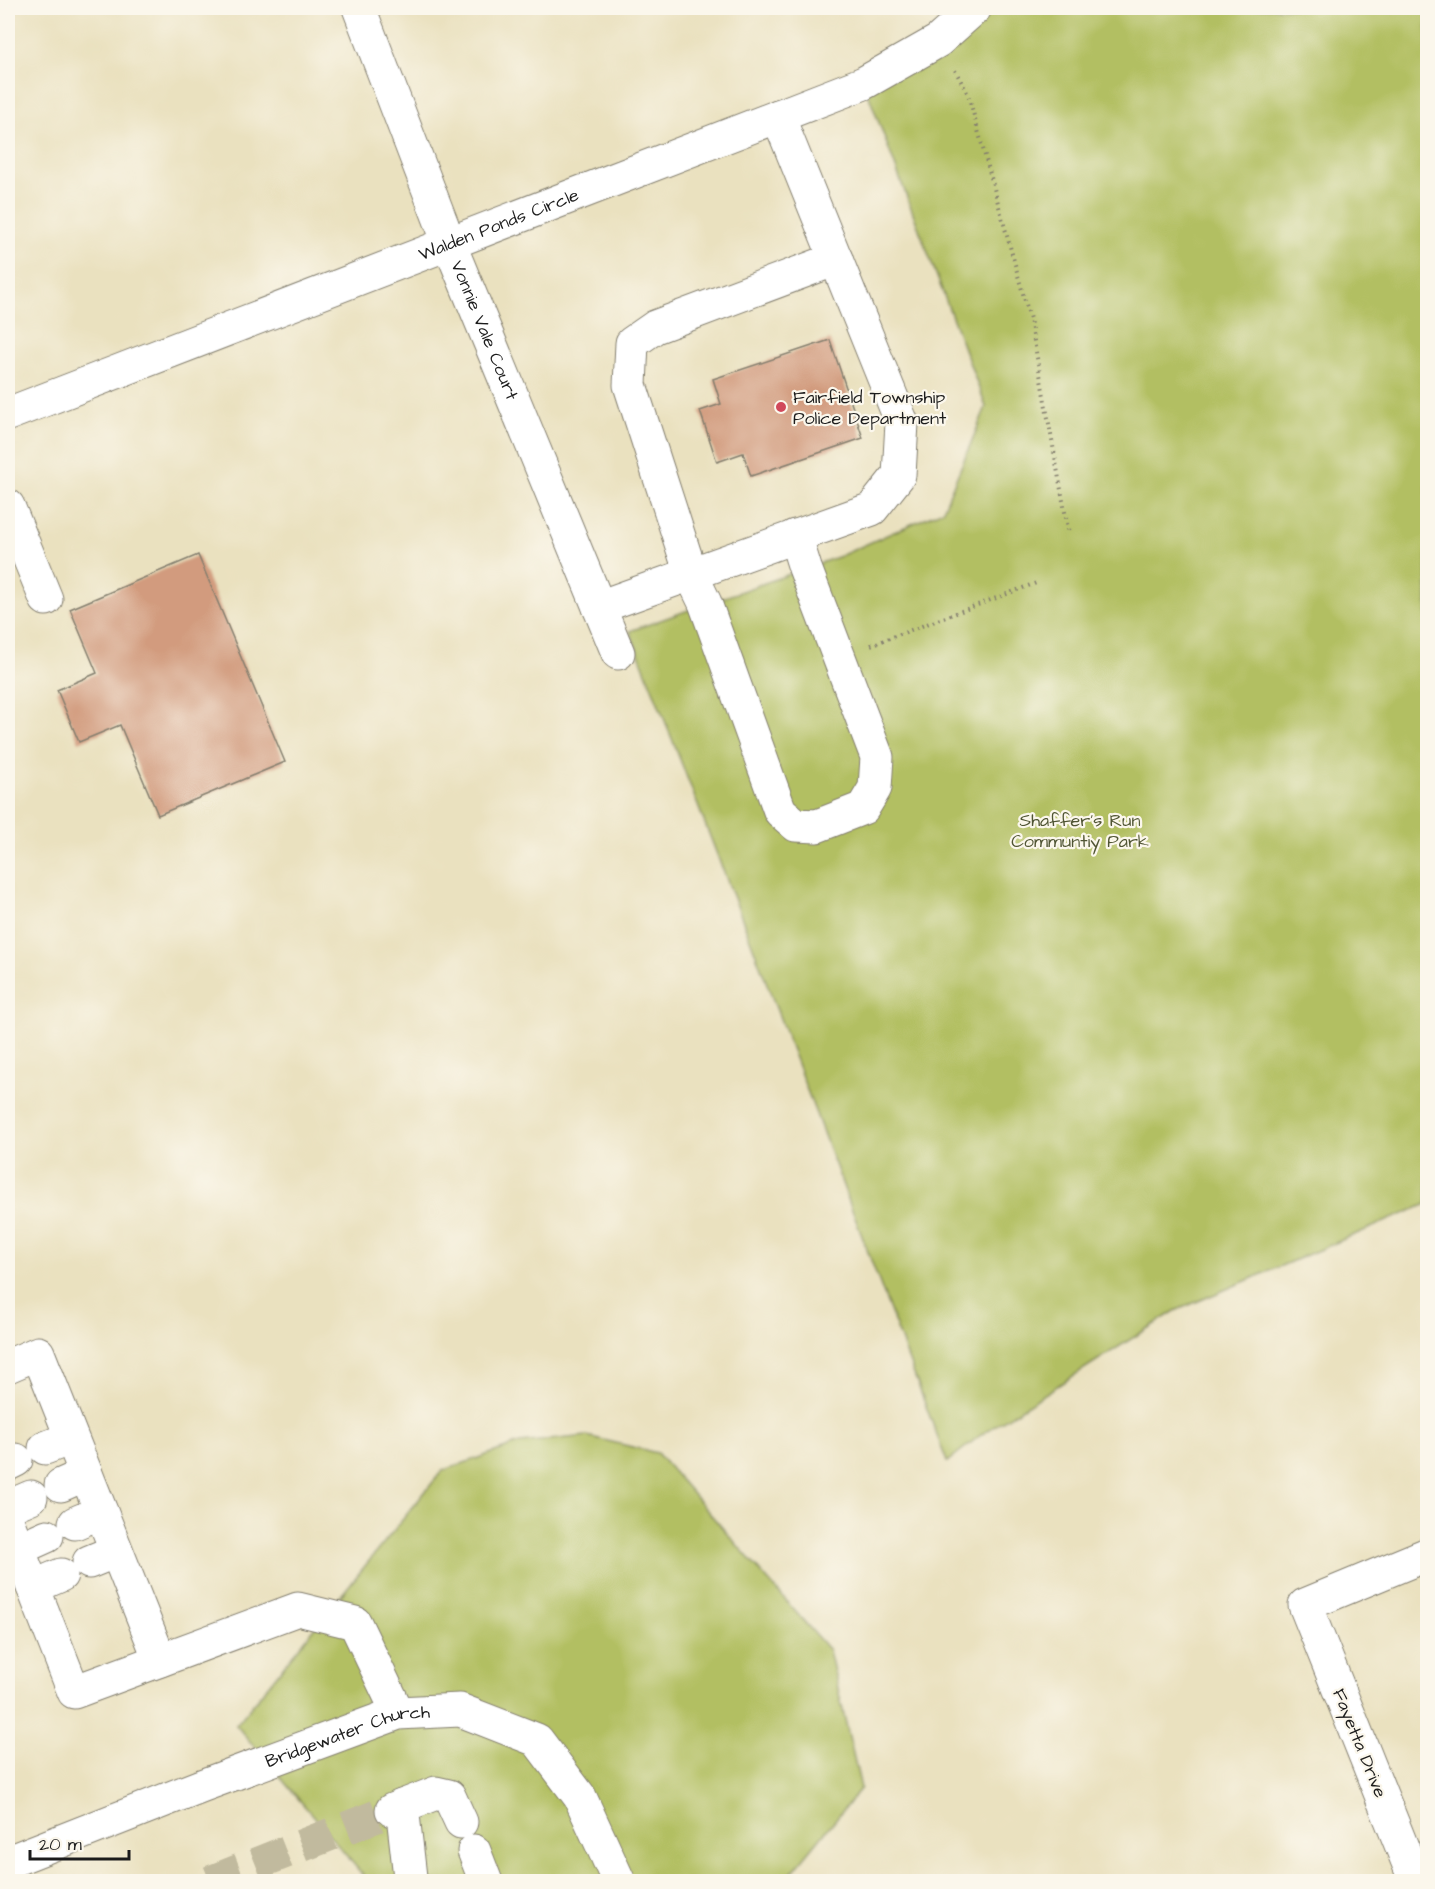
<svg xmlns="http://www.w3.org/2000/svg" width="1435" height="1889" viewBox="0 0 1435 1889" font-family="'Architects Daughter',sans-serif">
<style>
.green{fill:#b2bf62;stroke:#676e3f;stroke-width:1.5}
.building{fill:#d29b7e}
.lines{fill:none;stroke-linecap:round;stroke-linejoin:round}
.minor-tunnel{stroke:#c1ba9e;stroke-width:33;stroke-dasharray:33 16;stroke-linecap:butt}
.minor-casing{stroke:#837e6e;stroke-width:35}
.path{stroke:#837e6e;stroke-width:4;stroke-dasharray:1.5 4.5;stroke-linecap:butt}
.minor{stroke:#fff;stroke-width:33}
.poi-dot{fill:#d1495b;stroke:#fbf7ec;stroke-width:2}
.labels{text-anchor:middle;stroke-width:4.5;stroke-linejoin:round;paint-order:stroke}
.street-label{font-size:18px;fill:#1c1c1c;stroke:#fbf7ec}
.poi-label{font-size:18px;fill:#1c1c1c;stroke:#fbf7ec;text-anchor:start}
.park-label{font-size:18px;fill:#505534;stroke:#fbf7ec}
</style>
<rect width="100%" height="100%" fill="#fbf7ec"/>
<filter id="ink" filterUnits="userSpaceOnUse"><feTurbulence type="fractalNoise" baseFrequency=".0167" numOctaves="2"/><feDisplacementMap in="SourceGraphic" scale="12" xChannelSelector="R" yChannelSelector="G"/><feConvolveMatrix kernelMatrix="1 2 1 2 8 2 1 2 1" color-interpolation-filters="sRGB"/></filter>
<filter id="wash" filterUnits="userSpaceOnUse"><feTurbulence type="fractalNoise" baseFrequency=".008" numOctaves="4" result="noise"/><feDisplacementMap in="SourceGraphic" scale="24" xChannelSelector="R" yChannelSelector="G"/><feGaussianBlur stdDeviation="1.35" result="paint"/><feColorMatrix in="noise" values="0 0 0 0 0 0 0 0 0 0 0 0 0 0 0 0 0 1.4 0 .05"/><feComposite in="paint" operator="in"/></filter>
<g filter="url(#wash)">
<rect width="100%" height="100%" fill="#eae1bf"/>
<g class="green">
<polygon points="975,8 1427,8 1427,1204 1175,1311 982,1434 947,1462 755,952 630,631 840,556 943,510 986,407 864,83"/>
<polygon points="587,1436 657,1453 829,1650 861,1788 785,1881 368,1881 236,1725 442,1471 520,1443"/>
</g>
<g id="blocks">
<g class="building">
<polygon points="830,340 863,438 751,476 743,453 717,462 700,411 721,404 713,379"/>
<polygon points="198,555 285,762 158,815 120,725 79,742 57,690 97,673 70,609"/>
</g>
</g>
</g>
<g filter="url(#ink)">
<use href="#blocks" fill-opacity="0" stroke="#837e6e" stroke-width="1.5"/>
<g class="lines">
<polyline class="minor-tunnel" points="210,1882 392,1810"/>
<g class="minor-casing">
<g id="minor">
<path id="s1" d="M359,8L449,243L618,653"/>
<path id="s2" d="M8,414L864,83L938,41L975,8"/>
<polyline points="8,506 46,599"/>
<polyline points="795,536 805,568 877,757 875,788 863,808 817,826 796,825 780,811 705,603 691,574 630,385 632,343 655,327 836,259"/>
<polyline points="599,607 872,509 899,475 902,423 778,116"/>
<polyline points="8,1366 38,1353 160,1660"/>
<polyline points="45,1448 71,1438"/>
<polyline points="8,1464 16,1460"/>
<polyline points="61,1485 86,1474"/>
<polyline points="8,1507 31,1497"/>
<polyline points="8,1523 74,1692 298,1609 355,1623 398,1713"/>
<polyline points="75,1523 101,1512"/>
<polyline points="18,1549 47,1536"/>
<polyline points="89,1562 116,1551"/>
<polyline points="33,1587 61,1575"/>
<polyline points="402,1806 410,1877"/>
<polyline points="392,1810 436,1793 449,1796 461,1822"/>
<polyline points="474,1851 486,1882"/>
<path id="s3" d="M8,1862L201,1786L398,1713L460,1710L537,1740L580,1797L619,1882"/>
<polyline points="1416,1882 1305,1605 1428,1554"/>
</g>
</g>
<g class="path">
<polyline points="955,70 968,94 1030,319 1069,534"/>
<polyline points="871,645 1036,583"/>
</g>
<use href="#minor" class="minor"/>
</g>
</g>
<circle class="poi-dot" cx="781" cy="407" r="6"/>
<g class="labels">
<g class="street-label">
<text dy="6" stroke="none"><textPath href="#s2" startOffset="526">Walden Ponds Circle</textPath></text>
<text dy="6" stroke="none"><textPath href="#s1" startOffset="346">Vonnie Vale Court</textPath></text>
<text dy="6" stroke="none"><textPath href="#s3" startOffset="363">Bridgewater Church</textPath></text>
<text transform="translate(1360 1743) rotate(68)" y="6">Fayetta Drive</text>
</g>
<g class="poi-label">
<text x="793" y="403">Fairfield Township<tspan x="793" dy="21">Police Department</tspan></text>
</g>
<g class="park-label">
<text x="1080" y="826">Shaffer’s Run<tspan x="1080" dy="21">Communtiy Park</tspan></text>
</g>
</g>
<rect width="1435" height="1889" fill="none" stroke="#fbf7ec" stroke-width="30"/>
<path d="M30 1850v9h99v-9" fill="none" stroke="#1c1c1c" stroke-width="3"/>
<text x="39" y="1850" font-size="18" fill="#1c1c1c" stroke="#fbf7ec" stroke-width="4.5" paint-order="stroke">20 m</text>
</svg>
